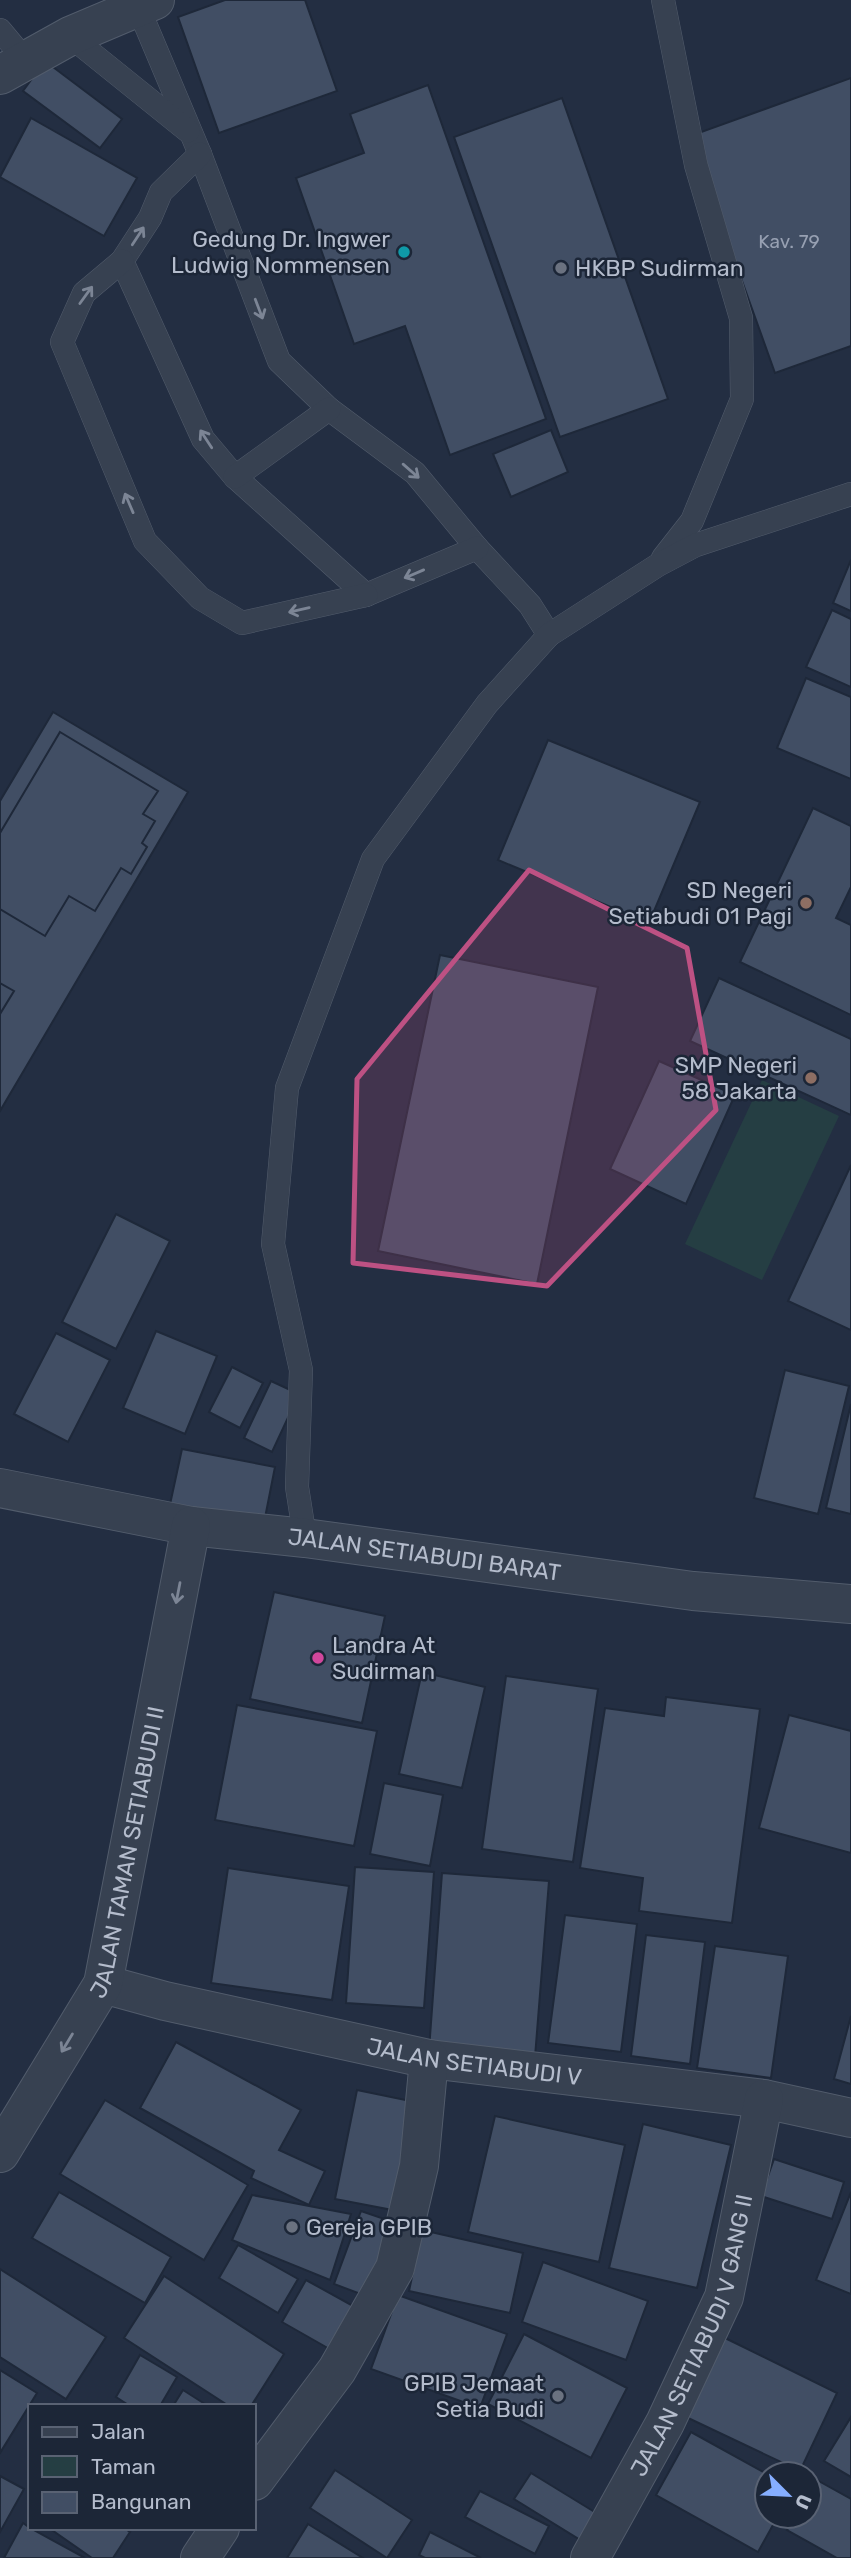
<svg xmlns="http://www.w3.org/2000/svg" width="851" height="2558" viewBox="0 0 851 2558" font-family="Rubik,sans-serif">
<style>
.green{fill:#253e43}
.building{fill:#414e64;stroke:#1e2839;stroke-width:2}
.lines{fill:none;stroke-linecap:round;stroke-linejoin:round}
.service-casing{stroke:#525c6c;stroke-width:24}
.minor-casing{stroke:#525c6c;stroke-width:40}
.service{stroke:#374151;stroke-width:23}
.minor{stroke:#374151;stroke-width:38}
.oneway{stroke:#7c8595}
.marked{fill:#bd5183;fill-opacity:0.2;stroke:#bd5183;stroke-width:5;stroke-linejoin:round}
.culture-dot{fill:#0f9aa8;stroke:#1c2637;stroke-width:2.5}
.worship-dot{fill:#6b7280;stroke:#1c2637;stroke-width:2.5}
.education-dot{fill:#8d6e63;stroke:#1c2637;stroke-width:2.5}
.hotel-dot{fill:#d1479c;stroke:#1c2637;stroke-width:2.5}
.labels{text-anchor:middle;stroke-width:5;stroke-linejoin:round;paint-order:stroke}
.number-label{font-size:19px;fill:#97a0b2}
.poi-label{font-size:23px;fill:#b4bccc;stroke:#1c2637;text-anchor:end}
.street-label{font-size:23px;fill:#b4bccc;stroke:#1c2637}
</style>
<rect width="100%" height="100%" fill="#232e42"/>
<polygon class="green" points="762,1080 839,1116 762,1280 685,1244"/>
<g class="building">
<polygon points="225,0 305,0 337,91 219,133 178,17"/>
<polygon points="45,61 122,119 100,148 23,91"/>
<polygon points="851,78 851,346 775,373 690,136"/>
<polygon points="428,85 546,419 450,455 405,326 354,344 296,178 364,153 350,114"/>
<polygon points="562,98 668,399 560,437 454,137"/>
<polygon points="31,118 137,178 104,236 0,177"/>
<polygon points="551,430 568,472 511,497 493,454"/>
<polygon points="851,560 851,611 833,603"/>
<polygon points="832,610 851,619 851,687 806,667"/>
<polygon points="806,678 851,697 851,779 777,748"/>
<polygon points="53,712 188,792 0,1111 0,801"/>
<polygon points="60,732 158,791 143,814 155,821 142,843 147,847 131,874 121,868 95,911 69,896 45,936 0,909 0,833"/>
<polygon points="548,740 700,802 649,923 498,860"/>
<polygon points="813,808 851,826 851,887 836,918 851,925 851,1015 740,962"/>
<polygon points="440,955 598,987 537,1284 378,1251"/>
<polygon points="719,978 851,1039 851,1115 690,1041"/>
<polygon points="0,983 14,991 0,1014"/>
<polygon points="659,1061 735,1095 686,1204 610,1169"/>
<polygon points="851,1165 851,1330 788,1301"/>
<polygon points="116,1214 170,1241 116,1349 62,1322"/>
<polygon points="156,1331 217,1356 185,1434 123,1408"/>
<polygon points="56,1333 110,1360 68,1442 14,1414"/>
<polygon points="232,1367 263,1383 240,1428 209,1412"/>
<polygon points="785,1370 849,1386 818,1514 754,1498"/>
<polygon points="271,1381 299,1394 272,1452 244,1438"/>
<polygon points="851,1404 851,1514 826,1508"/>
<polygon points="182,1449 275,1467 263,1528 169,1509"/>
<polygon points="274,1592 385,1616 362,1723 250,1699"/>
<polygon points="422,1672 485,1687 462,1788 399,1774"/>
<polygon points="506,1676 598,1689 573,1862 482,1849"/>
<polygon points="666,1697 760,1709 732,1923 639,1911 643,1878 580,1868 605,1708 664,1716"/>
<polygon points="237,1705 377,1731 354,1846 215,1820"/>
<polygon points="789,1715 851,1731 851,1853 759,1828"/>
<polygon points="384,1783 443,1795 430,1866 370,1854"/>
<polygon points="355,1867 434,1872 424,2008 346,2003"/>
<polygon points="228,1868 349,1886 332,2000 211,1983"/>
<polygon points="442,1873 549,1881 535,2057 429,2050"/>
<polygon points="565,1915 637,1924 621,2052 548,2043"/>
<polygon points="646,1935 705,1942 690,2064 631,2056"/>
<polygon points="715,1946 788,1956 771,2078 697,2068"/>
<polygon points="851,2016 851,2084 834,2079"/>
<polygon points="176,2042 301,2110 279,2150 325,2171 309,2205 251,2178 254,2171 140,2108"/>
<polygon points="357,2090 425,2104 403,2212 335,2199"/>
<polygon points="105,2100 248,2185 204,2260 60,2174"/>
<polygon points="495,2116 625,2145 599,2262 468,2232"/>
<polygon points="643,2124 731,2145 697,2288 609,2268"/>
<polygon points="774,2159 844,2182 832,2219 761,2196"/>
<polygon points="59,2192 171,2257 145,2303 32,2238"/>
<polygon points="851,2192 851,2294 816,2280"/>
<polygon points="252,2195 351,2214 330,2280 232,2240"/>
<polygon points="361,2211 402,2225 374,2299 334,2284"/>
<polygon points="422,2230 523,2253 510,2313 409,2291"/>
<polygon points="238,2245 298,2279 278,2313 219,2278"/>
<polygon points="543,2262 648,2301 626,2360 522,2322"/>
<polygon points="0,2269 106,2337 66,2399 0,2357"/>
<polygon points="164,2276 284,2354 251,2406 229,2406 124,2338"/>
<polygon points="306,2280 364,2312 340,2355 282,2322"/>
<polygon points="398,2295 507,2334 480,2408 371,2369"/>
<polygon points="524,2334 627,2388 591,2458 488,2404"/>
<polygon points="725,2338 837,2393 800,2471 686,2417"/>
<polygon points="140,2355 177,2377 160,2406 130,2406 116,2397"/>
<polygon points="0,2370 37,2393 0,2453"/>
<polygon points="183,2390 208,2406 173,2406"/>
<polygon points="851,2417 851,2477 824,2461"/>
<polygon points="691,2432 767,2474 767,2516 778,2516 758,2552 656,2495"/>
<polygon points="335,2470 412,2520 387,2558 310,2508"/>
<polygon points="531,2473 606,2519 590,2546 514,2499"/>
<polygon points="0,2476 24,2489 0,2532"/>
<polygon points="815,2479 851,2499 851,2558 837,2558 787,2530 795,2516 809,2516 809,2491"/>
<polygon points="480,2491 549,2526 535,2554 465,2517"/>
<polygon points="23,2523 30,2528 85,2558 4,2558"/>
<polygon points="308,2524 363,2558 287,2558"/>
<polygon points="49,2528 124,2528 130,2532 113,2558 92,2558"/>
<polygon points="430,2532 481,2558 425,2558 419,2555"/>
</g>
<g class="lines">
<g class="service-casing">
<g id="service">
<polyline points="663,0 696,165 741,318 742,399 692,521 663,558"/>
<polyline points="138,7 200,154 279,361 329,409 415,473 477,548 530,605 549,635"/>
<polyline points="0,30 25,60"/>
<polyline points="70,36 188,131"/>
<polyline points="200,154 161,192 150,218 122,261 203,439 235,477 366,595 477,548"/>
<polyline points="122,261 84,293 62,342 145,541 200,598 242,623 366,595"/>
<polyline points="235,477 329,409"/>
<polyline points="305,1538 297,1487 301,1370 273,1244 287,1088 373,859 487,704 549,635 658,565 696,545 851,494"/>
</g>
</g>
<g class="minor-casing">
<g id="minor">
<polyline points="0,75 70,36 155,0"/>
<path id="s1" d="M0,1488L191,1526L305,1538L693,1591L851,1604"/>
<path id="s2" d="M103,1984L165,2001L429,2059L764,2099L851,2118"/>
<path id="s3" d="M0,2153L103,1984L191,1526"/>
<polyline points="254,2481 337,2370 395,2268 419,2166 429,2059"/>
<polyline points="200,2558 220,2528"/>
<path id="s4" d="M590,2558L665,2423L724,2297L764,2099"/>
</g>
</g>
<use href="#service" class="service"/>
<use href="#minor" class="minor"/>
</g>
<defs><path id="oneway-shaft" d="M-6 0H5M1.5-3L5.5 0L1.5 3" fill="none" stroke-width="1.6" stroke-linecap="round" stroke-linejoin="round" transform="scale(1.75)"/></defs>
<g class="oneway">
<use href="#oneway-shaft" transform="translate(138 236) rotate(-57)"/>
<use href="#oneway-shaft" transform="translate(86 295) rotate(-54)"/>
<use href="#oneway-shaft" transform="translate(259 309) rotate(69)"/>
<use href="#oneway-shaft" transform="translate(206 439) rotate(-123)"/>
<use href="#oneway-shaft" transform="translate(411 471) rotate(41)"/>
<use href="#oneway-shaft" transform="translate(129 503) rotate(-113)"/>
<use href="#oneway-shaft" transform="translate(414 574) rotate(157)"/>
<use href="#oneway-shaft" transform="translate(299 610) rotate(167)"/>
<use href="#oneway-shaft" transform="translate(178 1593) rotate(101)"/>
<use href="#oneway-shaft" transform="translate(67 2043) rotate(121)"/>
</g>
<path class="marked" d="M529,870L687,948L716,1110L547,1286L353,1263L357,1079Z"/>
<circle class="culture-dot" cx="404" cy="252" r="7"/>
<g class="worship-dot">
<circle cx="561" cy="268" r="7"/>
<circle cx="292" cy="2227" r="7"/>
<circle cx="558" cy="2396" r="7"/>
</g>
<g class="education-dot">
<circle cx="806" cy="903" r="7"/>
<circle cx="811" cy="1078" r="7"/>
</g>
<circle class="hotel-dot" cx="318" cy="1658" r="7"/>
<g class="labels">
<g class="number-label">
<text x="789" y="248">Kav. 79</text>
</g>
<g class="poi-label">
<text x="390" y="247">Gedung Dr. Ingwer<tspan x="390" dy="26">Ludwig Nommensen</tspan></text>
<text x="575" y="276" text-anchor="start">HKBP Sudirman</text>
<text x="792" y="898">SD Negeri<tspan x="792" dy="26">Setiabudi 01 Pagi</tspan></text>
<text x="797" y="1073">SMP Negeri<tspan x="797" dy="26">58 Jakarta</tspan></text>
<text x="332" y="1653" text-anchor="start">Landra At<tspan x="332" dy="26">Sudirman</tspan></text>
<text x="306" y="2235" text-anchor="start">Gereja GPIB</text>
<text x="544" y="2391">GPIB Jemaat<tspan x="544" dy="26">Setia Budi</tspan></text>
</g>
<g class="street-label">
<text dy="8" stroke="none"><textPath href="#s1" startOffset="430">JALAN SETIABUDI BARAT</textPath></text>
<text dy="8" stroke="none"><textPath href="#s3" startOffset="332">JALAN TAMAN SETIABUDI II</textPath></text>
<text dy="8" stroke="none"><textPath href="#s2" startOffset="380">JALAN SETIABUDI V</textPath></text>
<text dy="8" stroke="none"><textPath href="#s4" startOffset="247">JALAN SETIABUDI V GANG II</textPath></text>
</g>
</g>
<rect x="28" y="2404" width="228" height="126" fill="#1c2637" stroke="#596273" stroke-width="2"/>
<rect x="42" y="2427" width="35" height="10" fill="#374151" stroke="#596273" stroke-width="2"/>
<text x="91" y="2439" font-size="21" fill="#b4bccc">Jalan</text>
<rect x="42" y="2456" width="35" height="21" fill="#253e43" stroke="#596273" stroke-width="2"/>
<text x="91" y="2474" font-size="21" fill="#b4bccc">Taman</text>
<rect x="42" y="2492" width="35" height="21" fill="#414e64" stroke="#596273" stroke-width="2"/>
<text x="91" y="2509" font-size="21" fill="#b4bccc">Bangunan</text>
<g transform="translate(788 2495) rotate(114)"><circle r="33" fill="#1c2637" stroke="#596273" stroke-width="2"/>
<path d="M0-5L12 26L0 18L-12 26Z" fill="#86aeff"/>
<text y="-10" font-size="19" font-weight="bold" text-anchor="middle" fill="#b4bccc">U</text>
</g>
</svg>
